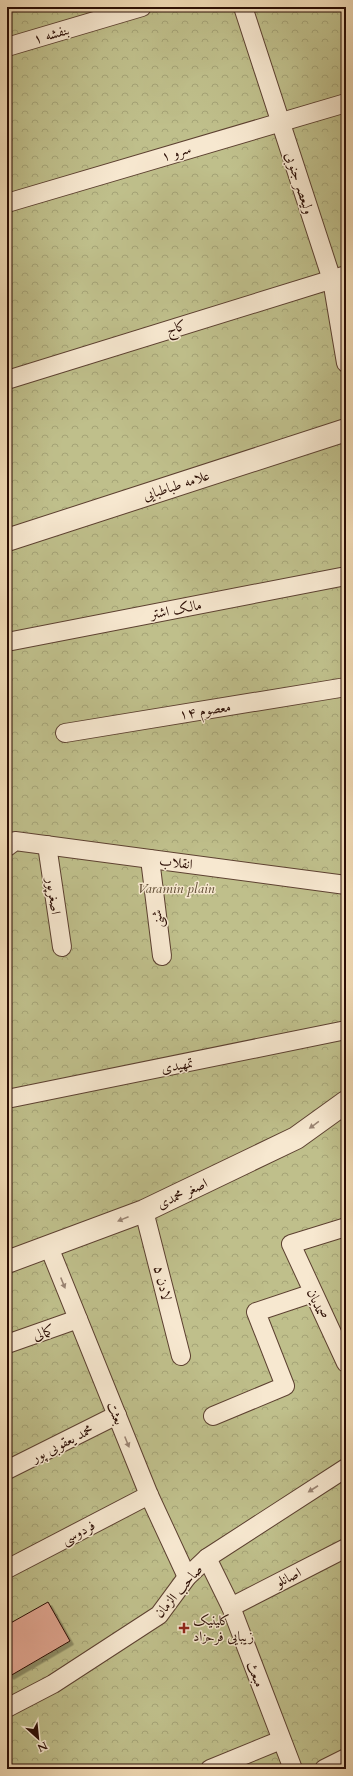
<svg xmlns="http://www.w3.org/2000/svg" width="353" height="1776" viewBox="0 0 353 1776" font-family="Cardo,Amiri,serif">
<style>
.park{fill:url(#park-crowns);stroke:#756648}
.building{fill:#e1a691;stroke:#2b0d04;filter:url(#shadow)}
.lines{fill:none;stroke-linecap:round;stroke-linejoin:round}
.minor-casing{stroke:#5d4131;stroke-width:20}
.tertiary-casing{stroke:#5d4131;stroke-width:24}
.minor{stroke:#f7e8d0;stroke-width:18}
.tertiary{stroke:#f7e8d0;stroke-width:22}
.oneway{fill:#9b8574}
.poi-dot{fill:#8f2418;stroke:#f7e8d0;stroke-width:1.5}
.labels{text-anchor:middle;stroke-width:3;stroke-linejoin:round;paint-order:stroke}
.street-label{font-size:14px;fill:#2b0d04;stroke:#f7e8d0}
.park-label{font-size:14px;font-style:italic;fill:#5f4b33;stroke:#f7e8d0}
.poi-label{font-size:14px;fill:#2b0d04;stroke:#f7e8d0;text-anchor:start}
</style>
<defs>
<pattern id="park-crowns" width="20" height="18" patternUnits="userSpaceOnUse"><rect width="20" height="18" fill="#bfbf8b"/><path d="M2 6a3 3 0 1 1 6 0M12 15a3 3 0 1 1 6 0" fill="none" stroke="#a4a376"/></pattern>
<filter id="shadow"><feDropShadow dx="3.5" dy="3.5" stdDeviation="0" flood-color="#0004"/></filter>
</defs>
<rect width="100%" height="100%" fill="#f2dcb7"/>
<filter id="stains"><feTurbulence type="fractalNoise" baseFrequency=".005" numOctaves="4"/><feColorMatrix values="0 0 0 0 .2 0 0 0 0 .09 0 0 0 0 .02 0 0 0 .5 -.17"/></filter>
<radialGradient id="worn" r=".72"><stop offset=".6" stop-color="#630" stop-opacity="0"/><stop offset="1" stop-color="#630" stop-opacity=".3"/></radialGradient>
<rect class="park" x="7" y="7" width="339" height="1762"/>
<polygon class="building" points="48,1602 70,1641 10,1676 7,1670 7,1625"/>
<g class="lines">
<g class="minor-casing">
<g id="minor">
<polyline points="243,7 332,280 346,363"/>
<polyline points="7,47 142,7"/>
<polyline points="7,203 346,103"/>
<polyline points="7,380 346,275"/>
<polyline points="7,642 346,576"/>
<polyline points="65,733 346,687"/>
<polyline points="47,845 62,947"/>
<polyline points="7,847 15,841 346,885"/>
<polyline points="150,859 162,956"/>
<polyline points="7,1099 346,1030"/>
<polyline points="144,1211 181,1356"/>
<polyline points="346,1227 291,1244 346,1363"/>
<polyline points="49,1247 149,1495 187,1577"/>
<polyline points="7,1344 78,1319"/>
<polyline points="213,1416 285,1386 256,1312 313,1293"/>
<polyline points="7,1470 117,1415"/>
<polyline points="207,1558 231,1607 293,1769"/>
<polyline points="7,1569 149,1495"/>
<polyline points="231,1607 346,1548"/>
<polyline points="7,1708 53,1684 159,1615 187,1577 207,1558 346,1468"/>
<polyline points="210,1769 281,1740"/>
<polyline points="324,1769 346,1758"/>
</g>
</g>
<g class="tertiary-casing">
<g id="tertiary">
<polyline points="7,540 346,430"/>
<polyline points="7,1262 144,1211 296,1138 346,1102"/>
</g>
</g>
<use href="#minor" class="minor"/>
<use href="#tertiary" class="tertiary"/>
</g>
<defs><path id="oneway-solid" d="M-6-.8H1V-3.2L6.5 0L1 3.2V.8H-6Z"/></defs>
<g class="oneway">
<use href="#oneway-solid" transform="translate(314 1125) rotate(144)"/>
<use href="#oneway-solid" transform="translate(123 1219) rotate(158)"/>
<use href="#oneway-solid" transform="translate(63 1283) rotate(68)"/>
<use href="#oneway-solid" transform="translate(127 1442) rotate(68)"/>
<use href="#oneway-solid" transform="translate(313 1489) rotate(147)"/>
</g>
<path class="poi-dot" d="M182 1622h4v4h4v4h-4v4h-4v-4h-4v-4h4z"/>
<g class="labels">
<g class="street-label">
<text transform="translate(51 34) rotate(-16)" y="5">بنفشه ۱</text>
<text transform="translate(176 152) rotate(-17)" y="5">سرو ۱</text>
<text transform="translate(300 183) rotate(72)" y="5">ولیعصر جنوبی</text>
<text transform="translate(176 327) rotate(-17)" y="5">کاج</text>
<text transform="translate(176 485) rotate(-18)" y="5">علامه طباطبایی</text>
<text transform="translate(176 609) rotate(-11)" y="5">مالک اشتر</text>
<text transform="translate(205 710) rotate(-9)" y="5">۱۴ معصوم</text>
<text transform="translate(176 862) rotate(7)" y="5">انقلاب</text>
<text transform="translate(54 896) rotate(82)" y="5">اصغرپور</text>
<text transform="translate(157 919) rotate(-97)" y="5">شنی</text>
<text transform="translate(177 1065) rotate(-11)" y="5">تمهیدی</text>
<text transform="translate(182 1193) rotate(-25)" y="5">اصغر محمدی</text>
<text transform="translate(163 1283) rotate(76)" y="5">لادن ۵</text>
<text transform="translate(318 1304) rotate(65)" y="5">صمدیان</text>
<text transform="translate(43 1332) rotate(-19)" y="5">کمالی</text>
<text transform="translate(116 1413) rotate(68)" y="5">بعثت</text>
<text transform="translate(62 1443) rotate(-27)" y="5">محمد یعقوبی پور</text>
<text transform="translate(78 1532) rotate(-28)" y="5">فردوسی</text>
<text transform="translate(288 1577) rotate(-27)" y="5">اصانلو</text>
<text transform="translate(178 1591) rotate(-49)" y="5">صاحب الزمان</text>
<text transform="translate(256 1674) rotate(69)" y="5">مبعث</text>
</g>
<g class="park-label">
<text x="176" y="893">Varamin plain</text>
</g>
<g class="poi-label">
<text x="193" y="1625">کلینیک<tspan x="193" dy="16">زیبایی فرحزاد</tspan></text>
</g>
</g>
<rect width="353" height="1776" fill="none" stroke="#f2dcb7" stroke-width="24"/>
<rect x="8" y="8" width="337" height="1760" fill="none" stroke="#2b0d04" stroke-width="2"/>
<rect x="12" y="12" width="329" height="1752" fill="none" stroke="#2b0d04"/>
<g transform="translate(38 1738) rotate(153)" stroke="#f7e8d0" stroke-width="3" paint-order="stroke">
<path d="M0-3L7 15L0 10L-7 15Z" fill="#2b0d04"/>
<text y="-6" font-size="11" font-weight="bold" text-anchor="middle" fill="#2b0d04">N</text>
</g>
<rect width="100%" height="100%" filter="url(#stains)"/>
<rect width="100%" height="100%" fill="url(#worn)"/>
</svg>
